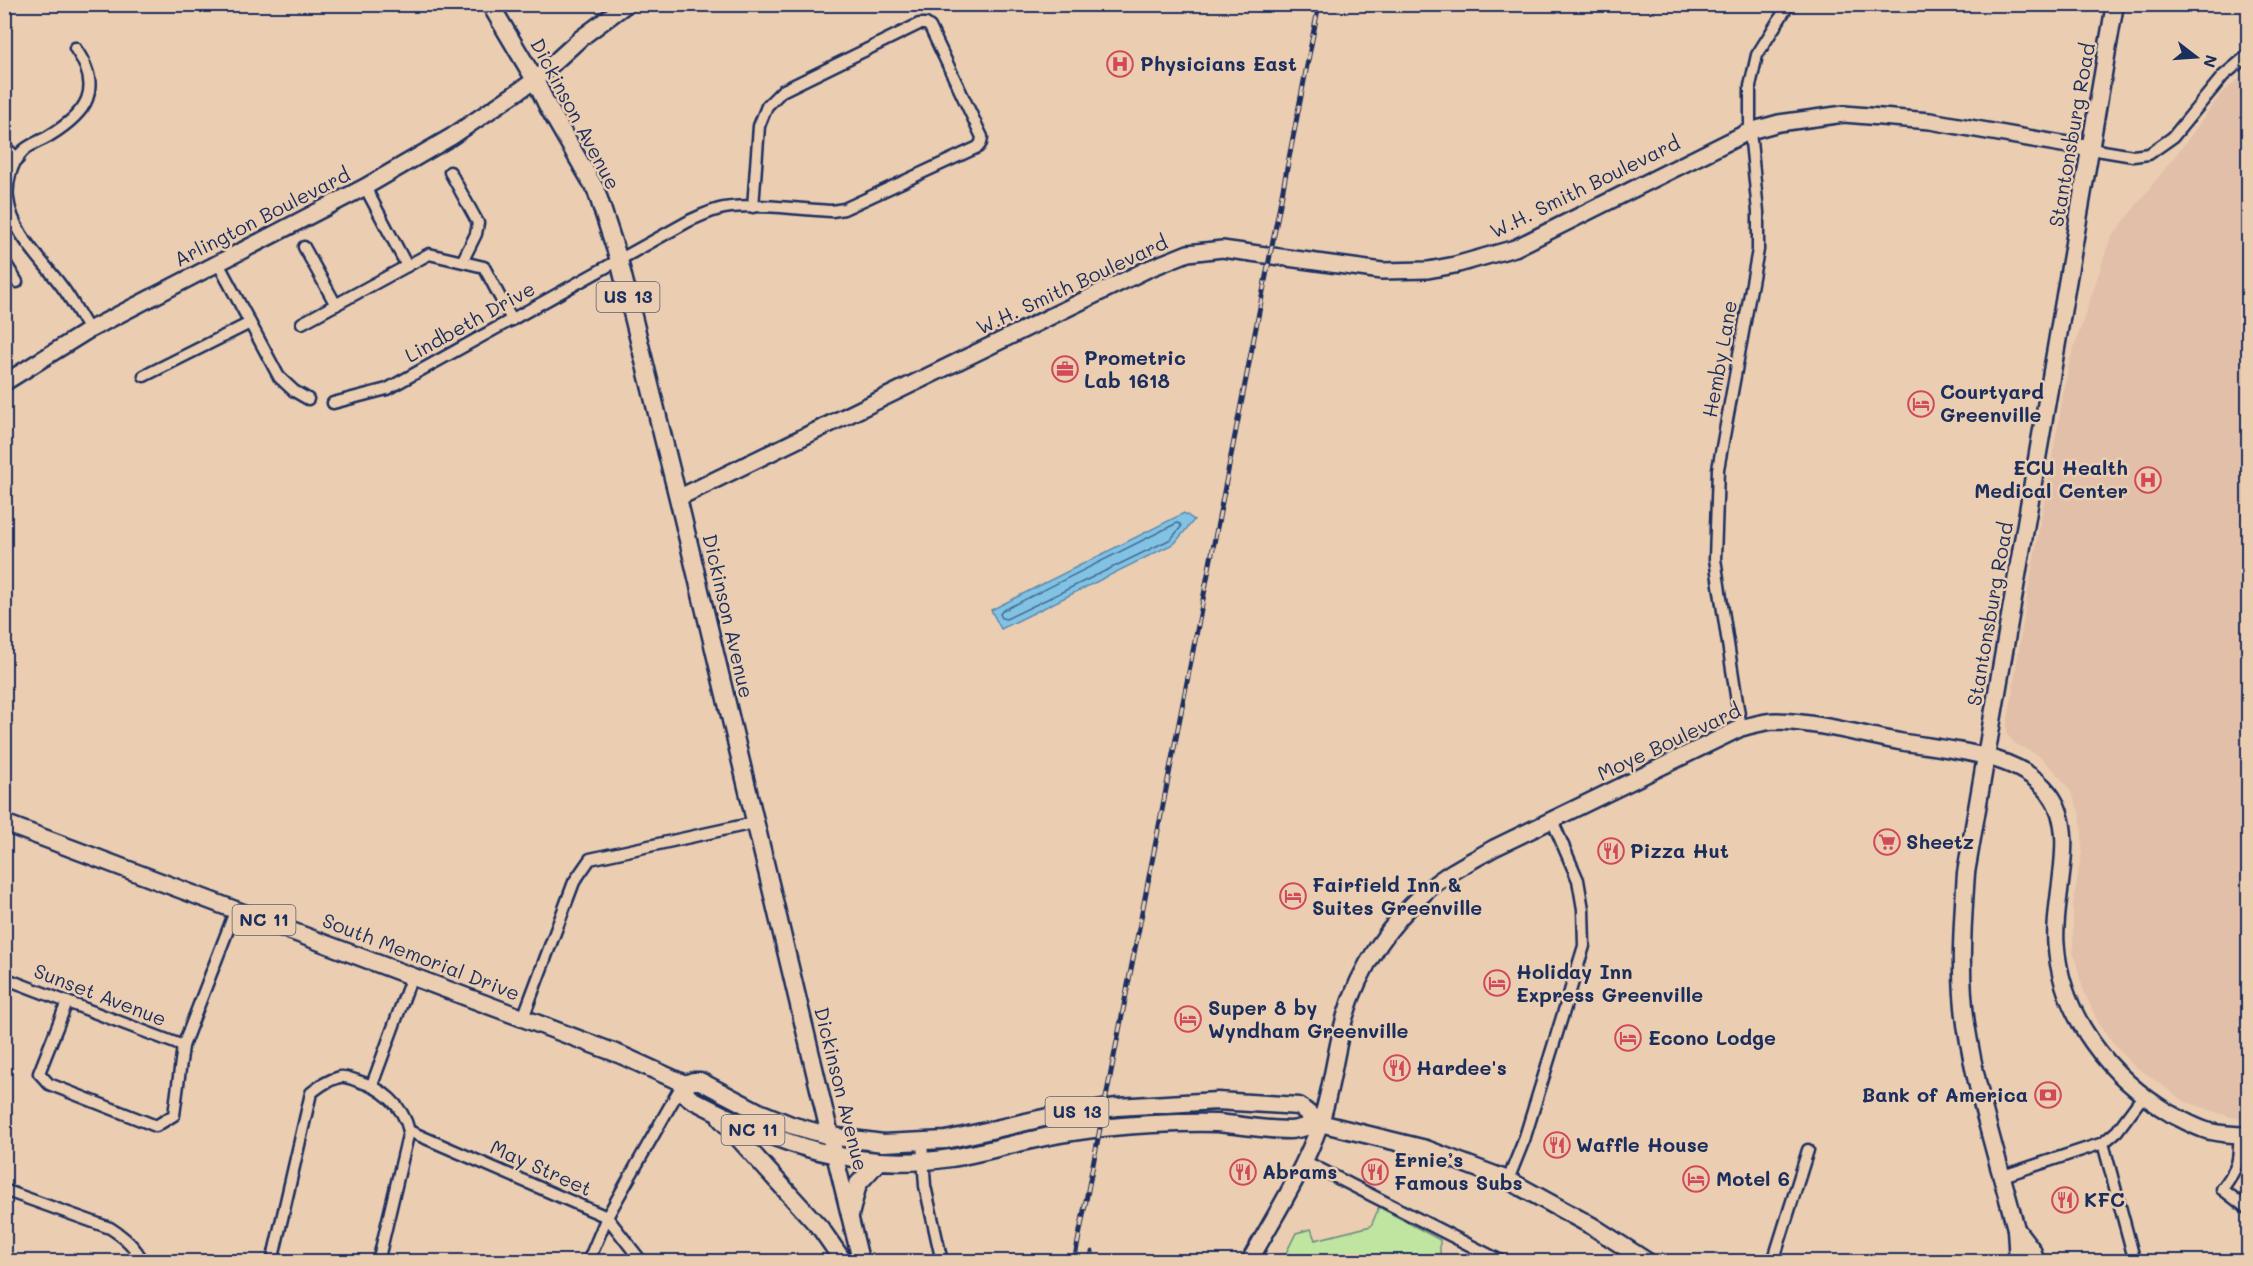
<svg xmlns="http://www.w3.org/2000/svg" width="2253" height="1266" viewBox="0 0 2253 1266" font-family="Mali,sans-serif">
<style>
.built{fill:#e2bfa9}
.green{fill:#c0e5a0;stroke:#6e8a7f;stroke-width:1.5}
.water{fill:#82c3e3;stroke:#5988ae;stroke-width:1.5}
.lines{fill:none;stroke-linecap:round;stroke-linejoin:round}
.shore{stroke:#446a93;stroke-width:1.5}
.street-casing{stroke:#1b2f5e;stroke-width:15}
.secondary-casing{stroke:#1b2f5e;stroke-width:20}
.primary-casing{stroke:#1b2f5e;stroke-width:21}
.street{stroke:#ebceb2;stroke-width:10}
.secondary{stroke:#ebceb2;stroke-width:15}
.primary{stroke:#ebceb2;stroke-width:16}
.rail-casing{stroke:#1b2f5e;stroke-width:5}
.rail{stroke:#ebceb2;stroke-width:3;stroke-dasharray:9;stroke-linecap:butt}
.labels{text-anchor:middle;stroke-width:5;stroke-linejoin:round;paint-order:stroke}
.shield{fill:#ebceb2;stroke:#595f77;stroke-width:1.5}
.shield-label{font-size:18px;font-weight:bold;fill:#1b2f5e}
.poi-label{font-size:20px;font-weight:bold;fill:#1b2f5e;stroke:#ebceb2;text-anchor:start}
.street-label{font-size:20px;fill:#1b2f5e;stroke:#ebceb2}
</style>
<rect width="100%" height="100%" fill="#ebceb2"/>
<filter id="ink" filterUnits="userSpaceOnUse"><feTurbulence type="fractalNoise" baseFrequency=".0167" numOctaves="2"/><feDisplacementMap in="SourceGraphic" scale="12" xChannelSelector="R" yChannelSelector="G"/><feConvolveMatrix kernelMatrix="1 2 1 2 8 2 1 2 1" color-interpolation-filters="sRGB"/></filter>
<g filter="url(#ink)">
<polygon class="built" points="2248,71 2248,1119 2230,1117 2184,1101 2128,1061 2099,1025 2083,989 2073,951 2073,904 2082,851 2082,833 2080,814 2071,792 2055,771 2039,756 2014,743 2007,734 2007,727 2027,596 2069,363 2110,239 2185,143 2220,95"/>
<polygon class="green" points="1379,1207 1440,1240 1440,1261 1282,1261 1296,1233 1311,1229 1315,1240 1371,1226"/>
<polygon class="water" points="1184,513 1194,520 1175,543 1001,629 991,610"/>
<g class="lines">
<polygon class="shore" points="1177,523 1180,524 1181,527 1171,539 1006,619 1002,618 1000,614 1002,611"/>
<g class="street-casing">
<g id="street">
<path d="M75,48C104,89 87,113 49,136C41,141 28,145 22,152C11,164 6,184 8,199C12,235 46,263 65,291C74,304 81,317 89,330"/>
<polyline points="4,146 18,159"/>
<polyline points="2091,149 2133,156 2149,154 2173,137 2223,76 2248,55"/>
<polyline points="450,172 478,223 476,234 463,260"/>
<polyline points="365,187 407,266"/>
<polyline points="4,232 15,225"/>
<polyline points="304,247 336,305"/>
<polyline points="4,261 17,282"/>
<polyline points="218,263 279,377 294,391 308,399"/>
<polyline points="302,323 429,254 484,267 512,320"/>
<polyline points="144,376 250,323"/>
<path d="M333,403L387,389L689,221C700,216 712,210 724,208C759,203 797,209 832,211L844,209L978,147L981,143L982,137L930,27L926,24H919L782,91L767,106L759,126L753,207"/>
<polyline points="1741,728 1715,559 1718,469 1758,250 1758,212 1750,131 1750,86 1757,55 1789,4"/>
<polyline points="4,978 183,1046"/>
<polyline points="67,1002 39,1073 49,1084 156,1126 174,1115 183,1046 236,909"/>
<polyline points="523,1018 574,882 590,859 754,823"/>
<polyline points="372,1085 412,976"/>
<polyline points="409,1131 607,1217 642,1262"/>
<path d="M2239,1135C2240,1161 2238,1168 2222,1189L2248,1209"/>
<polyline points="922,1142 925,1186 942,1262"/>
<polyline points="2103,1143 2135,1262"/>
<polyline points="1304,1161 1503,1262"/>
<polyline points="2003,1176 2103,1143 2117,1131 2143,1096"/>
<polyline points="1508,1180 1524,1140 1584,946 1583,909 1578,880 1552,820"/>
<path d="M4,1190L110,1228C124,1237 135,1246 143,1262"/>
<path d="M272,1262L311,1093C320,1086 328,1080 340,1077C345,1076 352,1079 358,1081C382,1088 403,1105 409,1131L378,1262"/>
<polyline points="588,1262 607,1217 683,1083"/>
<polyline points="1773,1262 1808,1150"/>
</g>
</g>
<g class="secondary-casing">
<g id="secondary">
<polyline points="4,383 89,330 365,187 451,137 535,80 581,38 627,4"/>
<polyline points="678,498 1148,269 1188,253 1222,249 1382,271 1428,270 1455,265 1515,248 1750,131 1779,123 1844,114 1930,121 2091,149"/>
<polyline points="835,1156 861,1262"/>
<path d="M1249,1262C1274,1217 1303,1172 1320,1124C1332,1089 1335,1052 1345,1017C1359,968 1390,922 1429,889C1448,872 1472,861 1494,848L1741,728C1753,725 1765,721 1777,721C1815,722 1864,735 1902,742C1949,750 2019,753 2049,793C2080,832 2052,897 2056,944C2061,1016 2110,1078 2171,1114C2183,1120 2195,1127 2208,1131C2221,1134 2235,1135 2248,1135"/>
</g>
</g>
<g class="primary-casing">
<g id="primary">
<polyline points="490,4 535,80 548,107 596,190 619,260 678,498 835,1156"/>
<polyline points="4,823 621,1055 685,1084"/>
<polyline points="685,1084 693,1081 700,1081 759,1112 791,1125 830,1136 883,1143 946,1140 1048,1117 1117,1107 1217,1101 1299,1106 1320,1123 1426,1149 1508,1180 1592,1226 1648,1262"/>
<path d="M685,1084L686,1095L691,1099C775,1143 855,1173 951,1158C980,1153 1007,1145 1036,1139C1074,1130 1114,1126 1153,1124C1174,1123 1196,1122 1217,1123C1241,1125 1265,1130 1289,1130C1299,1130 1310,1125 1320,1123"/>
<polyline points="721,1119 821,1229 844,1262"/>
<polyline points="850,1215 858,1184 878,1162"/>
<polyline points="2016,1229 2032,1250 2036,1262"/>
<path d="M2018,1262L2016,1229C2000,1167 1980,1105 1969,1042C1958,986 1962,930 1966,873L2115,4"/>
</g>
</g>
<use href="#street" class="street"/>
<use href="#secondary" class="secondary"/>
<use href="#primary" class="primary"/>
<g class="rail-casing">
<g id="rail">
<polyline points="1074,1262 1319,4"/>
<polyline points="1090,1262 1092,1252"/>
</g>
</g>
<use href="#rail" class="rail"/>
</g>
</g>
<defs>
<g id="hospital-ring" transform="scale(1.35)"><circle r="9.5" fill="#ebceb2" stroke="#d1495b" stroke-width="1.5"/><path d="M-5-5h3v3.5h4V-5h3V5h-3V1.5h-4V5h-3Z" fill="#d1495b"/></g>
<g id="office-ring" transform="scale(1.35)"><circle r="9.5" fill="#ebceb2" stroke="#d1495b" stroke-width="1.5"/><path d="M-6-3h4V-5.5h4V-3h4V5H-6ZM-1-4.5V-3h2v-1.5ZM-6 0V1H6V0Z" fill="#d1495b"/></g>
<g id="hotel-ring" transform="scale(1.35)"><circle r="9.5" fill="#ebceb2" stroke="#d1495b" stroke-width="1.5"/><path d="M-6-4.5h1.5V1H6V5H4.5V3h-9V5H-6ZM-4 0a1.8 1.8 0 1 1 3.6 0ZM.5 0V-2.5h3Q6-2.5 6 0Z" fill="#d1495b"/></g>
<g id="supermarket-ring" transform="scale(1.35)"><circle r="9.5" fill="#ebceb2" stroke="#d1495b" stroke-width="1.5"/><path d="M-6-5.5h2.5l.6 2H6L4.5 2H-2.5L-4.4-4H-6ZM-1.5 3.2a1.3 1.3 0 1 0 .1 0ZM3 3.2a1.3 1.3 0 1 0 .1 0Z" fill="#d1495b"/></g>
<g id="restaurant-ring" transform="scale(1.35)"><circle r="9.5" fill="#ebceb2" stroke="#d1495b" stroke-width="1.5"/><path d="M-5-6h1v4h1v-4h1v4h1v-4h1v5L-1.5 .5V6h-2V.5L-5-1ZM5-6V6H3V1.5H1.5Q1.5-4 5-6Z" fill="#d1495b"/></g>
<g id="bank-ring" transform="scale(1.35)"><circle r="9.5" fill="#ebceb2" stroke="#d1495b" stroke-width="1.5"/><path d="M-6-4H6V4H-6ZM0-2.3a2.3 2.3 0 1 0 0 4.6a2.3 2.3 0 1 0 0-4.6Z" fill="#d1495b"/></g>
</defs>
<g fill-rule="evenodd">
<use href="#hospital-ring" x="1120" y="64"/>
<use href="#office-ring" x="1065" y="369"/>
<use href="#hotel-ring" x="1921" y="404"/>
<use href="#hospital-ring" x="2148" y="480"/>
<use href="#supermarket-ring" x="1887" y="842"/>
<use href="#restaurant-ring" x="1611" y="851"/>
<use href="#hotel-ring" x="1293" y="896"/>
<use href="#hotel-ring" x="1497" y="983"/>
<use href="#hotel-ring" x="1188" y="1019"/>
<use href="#hotel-ring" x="1628" y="1038"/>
<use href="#restaurant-ring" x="1397" y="1068"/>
<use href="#bank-ring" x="2048" y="1095"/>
<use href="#restaurant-ring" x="1557" y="1145"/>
<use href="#restaurant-ring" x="1243" y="1172"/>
<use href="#restaurant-ring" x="1375" y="1172"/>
<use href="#hotel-ring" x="1696" y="1179"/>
<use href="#restaurant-ring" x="2065" y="1200"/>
</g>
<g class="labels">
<g class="shield">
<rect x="596.5" y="282" width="63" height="30" rx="4.5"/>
<rect x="232.5" y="905" width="63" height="30" rx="4.5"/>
<rect x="1045.5" y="1097" width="63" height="30" rx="4.5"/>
<rect x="721.5" y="1115" width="63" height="30" rx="4.5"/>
</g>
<g class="shield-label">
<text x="628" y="303">US 13</text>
<text x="264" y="926">NC 11</text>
<text x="1077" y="1118">US 13</text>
<text x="753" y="1136">NC 11</text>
</g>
<g class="poi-label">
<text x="1140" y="71">Physicians East</text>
<text x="1084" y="365">Prometric<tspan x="1084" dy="23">Lab 1618</tspan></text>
<text x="1940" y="399">Courtyard<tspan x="1940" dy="23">Greenville</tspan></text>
<text x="2128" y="475" text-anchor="end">ECU Health<tspan x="2128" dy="23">Medical Center</tspan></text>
<text x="1906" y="849">Sheetz</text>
<text x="1630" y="858">Pizza Hut</text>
<text x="1312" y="892">Fairfield Inn &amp;<tspan x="1312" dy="23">Suites Greenville</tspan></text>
<text x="1516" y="979">Holiday Inn<tspan x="1516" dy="23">Express Greenville</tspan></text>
<text x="1208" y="1015">Super 8 by<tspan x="1208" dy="23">Wyndham Greenville</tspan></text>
<text x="1648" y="1045">Econo Lodge</text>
<text x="1416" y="1075">Hardee's</text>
<text x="2028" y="1102" text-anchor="end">Bank of America</text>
<text x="1576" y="1152">Waffle House</text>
<text x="1394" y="1167">Ernie’s<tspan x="1394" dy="23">Famous Subs</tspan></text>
<text x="1262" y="1179">Abrams</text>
<text x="1716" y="1186">Motel 6</text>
<text x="2084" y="1207">KFC</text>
</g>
<g class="street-label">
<text transform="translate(575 114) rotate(62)" y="7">Dickinson Avenue</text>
<text transform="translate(2072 135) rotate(-80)" y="7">Stantonsburg Road</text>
<text transform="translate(1585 187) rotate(-26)" y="7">W.H. Smith Boulevard</text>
<text transform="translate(262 217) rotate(-27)" y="7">Arlington Boulevard</text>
<text transform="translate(1072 285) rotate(-25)" y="7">W.H. Smith Boulevard</text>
<text transform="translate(470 322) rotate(-29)" y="7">Lindbeth Drive</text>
<text transform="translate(1720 359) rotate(-80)" y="7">Hemby Lane</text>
<text transform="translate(1990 614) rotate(-80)" y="7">Stantonsburg Road</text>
<text transform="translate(728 616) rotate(77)" y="7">Dickinson Avenue</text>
<text transform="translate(1669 742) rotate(-25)" y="7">Moye Boulevard</text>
<text transform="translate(421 957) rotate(21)" y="7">South Memorial Drive</text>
<text transform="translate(100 995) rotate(21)" y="7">Sunset Avenue</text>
<text transform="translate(841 1089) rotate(76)" y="7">Dickinson Avenue</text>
<text transform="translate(541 1168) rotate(24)" y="7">May Street</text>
</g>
</g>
<rect width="2253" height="1266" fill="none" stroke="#ebceb2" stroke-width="24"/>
<rect x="12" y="12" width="2229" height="1242" fill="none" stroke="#1b2f5e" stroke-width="2" filter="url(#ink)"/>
<g transform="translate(2196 57) rotate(107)" stroke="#ebceb2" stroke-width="4.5" paint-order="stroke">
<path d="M0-4.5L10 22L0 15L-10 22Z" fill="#1b2f5e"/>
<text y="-9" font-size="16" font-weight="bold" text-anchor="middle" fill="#1b2f5e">N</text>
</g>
</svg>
